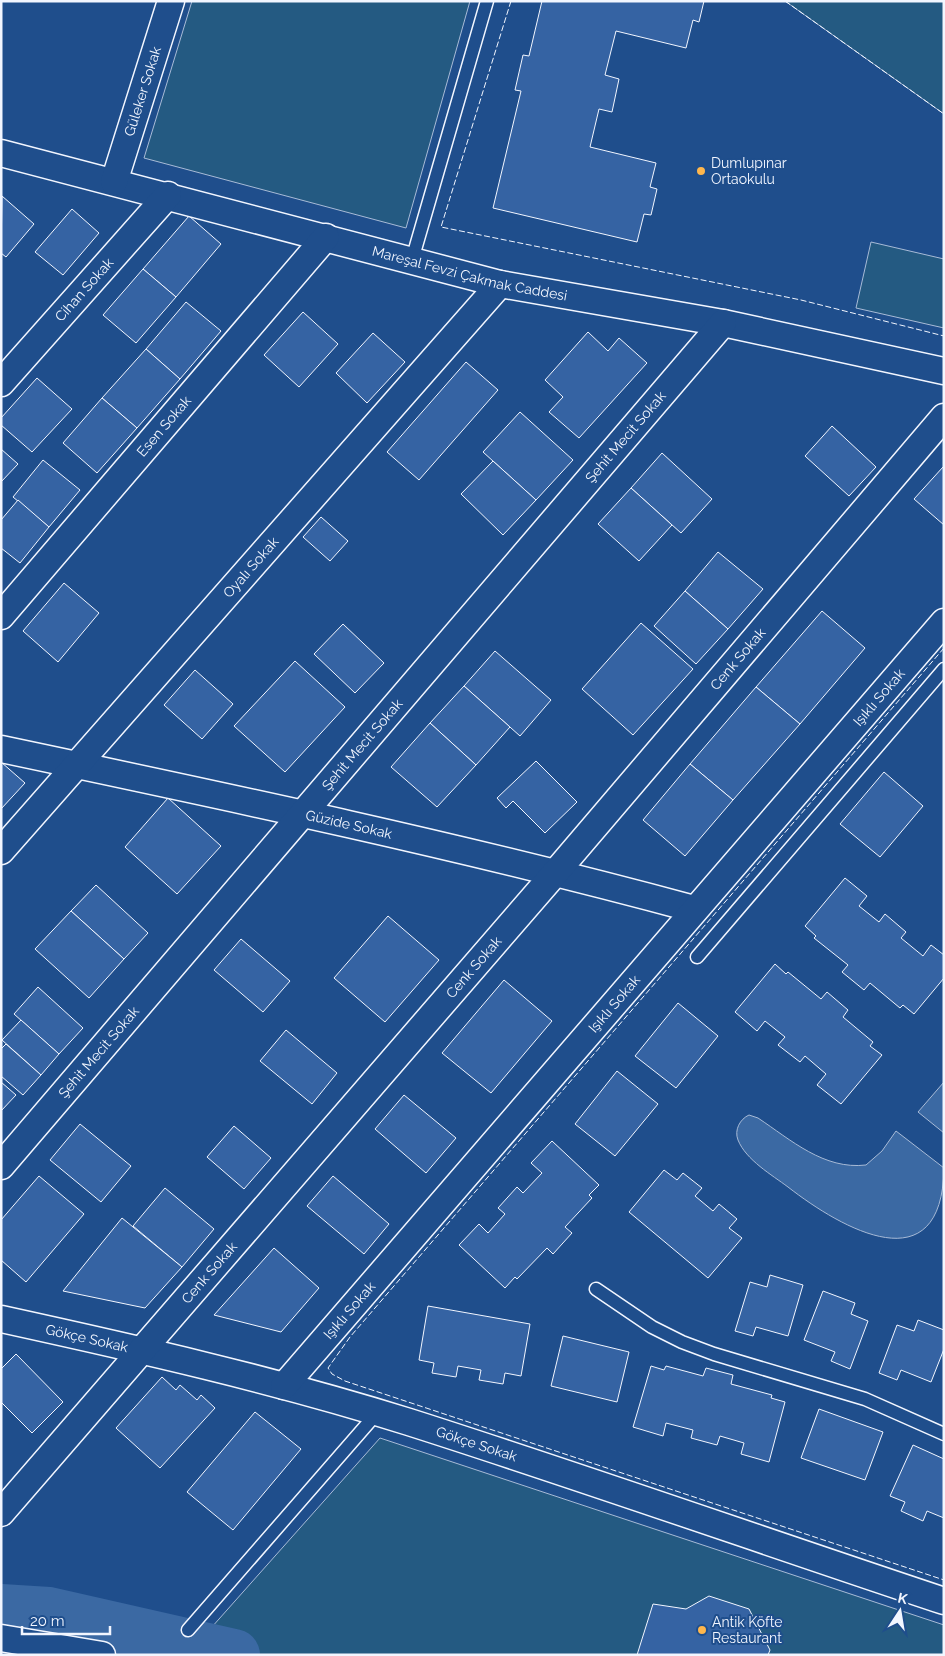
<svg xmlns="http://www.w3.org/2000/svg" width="945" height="1656" viewBox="0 0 945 1656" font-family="Raleway,sans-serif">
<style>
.green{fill:#245a82;stroke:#a8bbd7}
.water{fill:#3b69a3;stroke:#a8bbd7}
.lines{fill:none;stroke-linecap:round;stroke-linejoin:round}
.river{stroke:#3b69a3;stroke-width:52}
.building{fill:#3563a3;stroke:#f2f6ff}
.service-casing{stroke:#f2f6ff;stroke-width:15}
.minor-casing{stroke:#f2f6ff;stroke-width:29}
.service{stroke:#1f4e8c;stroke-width:12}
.minor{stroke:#1f4e8c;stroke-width:26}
.fence{stroke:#f2f6ff;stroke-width:1;stroke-dasharray:6 2.5;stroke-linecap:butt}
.poi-dot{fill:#ffb74d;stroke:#1f4e8c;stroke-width:2}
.labels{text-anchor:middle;stroke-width:4;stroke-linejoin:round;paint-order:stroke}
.street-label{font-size:14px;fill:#f2f6ff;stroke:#1f4e8c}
.poi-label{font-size:14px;fill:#f2f6ff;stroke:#1f4e8c;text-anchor:start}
</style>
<rect width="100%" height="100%" fill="#1f4e8c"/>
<g class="green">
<polygon points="192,1 470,1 406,228 144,158"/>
<polygon points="785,1 944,1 944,114"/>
<polygon points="871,242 944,259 944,328 856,308"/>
<polygon points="380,1438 944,1625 944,1655 234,1655 195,1646"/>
</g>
<g class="water">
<polygon points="944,1082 944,1133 918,1112"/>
<path d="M749,1115L758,1118C791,1140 824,1170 866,1165L882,1151L896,1131L944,1168C942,1286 842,1229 788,1187C772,1175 746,1160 738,1140C734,1130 740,1119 749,1115Z"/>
</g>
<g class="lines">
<polyline class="river" points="1,1610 49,1613 234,1655"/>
</g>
<g class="building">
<polygon points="542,1 704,1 699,22 693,20 686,48 616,31 605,75 619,79 612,112 599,109 590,147 656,163 650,187 657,189 651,215 644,214 637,242 493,208 521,91 515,90 523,55 529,56"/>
<polygon points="2,196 34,224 6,257 1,253"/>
<polygon points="72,209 99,233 63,275 35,252"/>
<polygon points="189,216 221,244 176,297 143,269"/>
<polygon points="143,269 176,297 136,343 103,315"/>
<polygon points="186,302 221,331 180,379 146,349"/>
<polygon points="303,312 338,344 299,387 264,355"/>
<polygon points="588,332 608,351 619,338 647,363 579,438 549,412 563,397 545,380"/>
<polygon points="373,333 405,362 367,403 336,373"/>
<polygon points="146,349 180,379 137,428 102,398"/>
<polygon points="466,362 498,390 419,480 387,452"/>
<polygon points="37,378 72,409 32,452 1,425 1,418"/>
<polygon points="102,398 137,428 97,473 63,443"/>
<polygon points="520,412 573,460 536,500 483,452"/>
<polygon points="832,426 876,467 849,496 805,456"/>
<polygon points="1,449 18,464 1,482"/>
<polygon points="662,453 712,499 681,533 631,488"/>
<polygon points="43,460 80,490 49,527 13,497"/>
<polygon points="493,461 536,500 503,535 461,494"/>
<polygon points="943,467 944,468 944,525 914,499"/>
<polygon points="631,488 672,525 639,561 598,524"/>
<polygon points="18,500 49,527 20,563 1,548 1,520"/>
<polygon points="321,517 348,541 330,561 303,537"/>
<polygon points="718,552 763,589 728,629 685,591"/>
<polygon points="64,583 99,613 58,662 23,631"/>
<polygon points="685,591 728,629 696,664 654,626"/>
<polygon points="822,611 865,648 800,724 756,687"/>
<polygon points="641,623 693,669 633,735 582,689"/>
<polygon points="343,624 384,663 355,693 314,654"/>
<polygon points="495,651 551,700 520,736 464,686"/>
<polygon points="295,661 345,707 285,772 234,726"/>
<polygon points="195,670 233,704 202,739 164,705"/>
<polygon points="464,686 510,727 476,765 430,723"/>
<polygon points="756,687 800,724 733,800 690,764"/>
<polygon points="430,723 476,765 437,807 391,767"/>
<polygon points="536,761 577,802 545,833 513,801 506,808 497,798"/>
<polygon points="1,762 25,783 1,809"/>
<polygon points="690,764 733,800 685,856 643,820"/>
<polygon points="884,772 923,806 880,857 840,824"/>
<polygon points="168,798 221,846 177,894 125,847"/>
<polygon points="845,878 867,896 859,906 879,922 885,914 906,932 901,938 923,956 931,945 944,955 944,978 914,1014 903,1005 900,1008 870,983 864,990 842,972 848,965 814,938 816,936 805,926"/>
<polygon points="96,885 148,933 124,959 71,911"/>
<polygon points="71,911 124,959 89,998 35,949"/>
<polygon points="388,916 439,960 385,1022 334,978"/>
<polygon points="241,939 290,981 263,1012 214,970"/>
<polygon points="775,964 786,974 788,972 821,999 827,992 848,1010 843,1017 873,1042 870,1046 882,1055 841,1104 817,1085 826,1074 805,1056 800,1062 778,1045 785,1037 765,1021 757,1031 735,1012"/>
<polygon points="504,980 552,1021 491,1093 442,1053"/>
<polygon points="38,987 83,1028 59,1054 14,1014"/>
<polygon points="678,1003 718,1036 676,1088 635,1056"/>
<polygon points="21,1020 59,1054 41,1075 2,1040"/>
<polygon points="286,1030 337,1073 312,1104 260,1061"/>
<polygon points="6,1044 41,1075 23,1095 1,1076 1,1049"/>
<polygon points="617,1071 658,1104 615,1156 575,1124"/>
<polygon points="1,1082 16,1095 1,1111"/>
<polygon points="404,1095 456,1138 426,1173 375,1129"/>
<polygon points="80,1124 131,1166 101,1202 50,1160"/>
<polygon points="234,1126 271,1158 244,1189 207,1157"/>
<polygon points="552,1141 599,1185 589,1195 592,1198 565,1227 572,1233 553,1254 547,1248 517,1279 515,1277 505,1288 459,1245 479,1224 488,1233 505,1214 498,1208 517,1187 523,1193 542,1173 531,1163"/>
<polygon points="664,1170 677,1180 683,1173 702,1188 695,1196 713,1211 719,1204 737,1219 729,1228 742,1238 708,1278 629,1212"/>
<polygon points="39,1176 84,1214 26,1282 1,1260 1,1220"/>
<polygon points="333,1176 389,1224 364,1254 307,1206"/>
<polygon points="165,1188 214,1229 182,1267 133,1226"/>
<polygon points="122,1218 182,1267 145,1308 63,1291"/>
<polygon points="274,1248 319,1288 281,1332 214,1315"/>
<polygon points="770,1275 803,1285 788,1336 756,1327 753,1336 735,1331 750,1282 767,1287"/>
<polygon points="823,1291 855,1303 851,1314 868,1321 850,1369 831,1361 835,1352 804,1340"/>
<polygon points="428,1306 530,1324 521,1376 505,1373 503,1384 479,1380 481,1370 458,1366 456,1377 432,1373 434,1363 419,1360"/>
<polygon points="918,1320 944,1330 944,1349 931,1382 901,1370 897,1380 879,1373 897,1325 914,1331"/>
<polygon points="563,1336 629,1352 617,1402 551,1386"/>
<polygon points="16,1354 63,1402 32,1433 1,1402 1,1369"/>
<polygon points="651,1366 664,1370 666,1366 703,1376 706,1368 733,1375 731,1384 772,1395 771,1398 785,1402 769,1462 741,1454 744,1443 720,1436 717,1445 691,1438 693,1430 666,1423 663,1436 633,1427"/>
<polygon points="162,1377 176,1390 180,1385 197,1400 201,1395 215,1408 160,1468 116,1428"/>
<polygon points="819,1409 883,1432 865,1480 801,1458"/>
<polygon points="255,1412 301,1449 233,1530 187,1492"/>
<polygon points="913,1445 944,1459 944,1518 927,1511 923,1521 901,1511 905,1502 890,1496"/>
<polygon points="709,1596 749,1609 770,1650 768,1655 637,1655 653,1604 686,1609"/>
</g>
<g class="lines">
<g class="service-casing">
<g id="service">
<polyline points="412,260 487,1"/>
<polyline points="697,957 944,669"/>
<polyline points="596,1289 652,1327 682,1342 714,1354 865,1399 944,1434"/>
<polyline points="188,1630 377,1413"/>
</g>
</g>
<g class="minor-casing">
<g id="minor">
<path id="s1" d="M1,153L500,284L723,323L944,371"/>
<path id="s2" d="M114,182L171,1"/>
<path id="s3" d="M1,383L168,195"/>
<path id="s4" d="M1,616L326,237"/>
<path id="s5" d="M1,749C233,798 465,847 694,909"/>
<path id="s6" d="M1,851L500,284"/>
<path id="s7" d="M1,1166L723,323"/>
<path id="s8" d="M1,1319C138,1349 275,1380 409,1422C588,1479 766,1542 944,1601"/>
<path id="s9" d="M284,1386L944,622"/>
<path id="s10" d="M1,1513L556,872L944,417"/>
<polyline points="1,1638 102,1655"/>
</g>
</g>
<use href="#service" class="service"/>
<use href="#minor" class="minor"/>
<g class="fence">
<polyline points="511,1 441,227 801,300 944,336"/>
<polyline points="785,1 944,114"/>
<polyline points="944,648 350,1337 328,1368 332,1374 345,1381 944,1580"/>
</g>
</g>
<g class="poi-dot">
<circle cx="701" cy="171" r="5"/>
<circle cx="702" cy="1630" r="5"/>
</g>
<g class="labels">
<g class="street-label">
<text dy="5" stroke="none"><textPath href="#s2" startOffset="95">Güleker Sokak</textPath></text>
<text dy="5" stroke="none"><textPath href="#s1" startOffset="484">Mareşal Fevzi Çakmak Caddesi</textPath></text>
<text dy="5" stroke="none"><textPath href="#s3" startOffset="125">Cihan Sokak</textPath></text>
<text dy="5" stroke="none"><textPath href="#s4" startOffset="250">Esen Sokak</textPath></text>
<text dy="5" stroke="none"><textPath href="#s7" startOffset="960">Şehit Mecit Sokak</textPath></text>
<text dy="5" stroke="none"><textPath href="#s6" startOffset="378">Oyalı Sokak</textPath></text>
<text dy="5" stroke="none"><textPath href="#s10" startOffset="1128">Cenk Sokak</textPath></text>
<text dy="5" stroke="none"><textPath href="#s9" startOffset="910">Işıklı Sokak</textPath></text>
<text dy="5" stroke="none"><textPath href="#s7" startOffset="555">Şehit Mecit Sokak</textPath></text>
<text dy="5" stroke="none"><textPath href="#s5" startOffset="356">Güzide Sokak</textPath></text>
<text dy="5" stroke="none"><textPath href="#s10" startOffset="722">Cenk Sokak</textPath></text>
<text dy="5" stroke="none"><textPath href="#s9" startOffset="505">Işıklı Sokak</textPath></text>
<text dy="5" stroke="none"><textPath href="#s7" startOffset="150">Şehit Mecit Sokak</textPath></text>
<text dy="5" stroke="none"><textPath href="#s10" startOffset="318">Cenk Sokak</textPath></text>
<text dy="5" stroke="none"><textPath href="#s9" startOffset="100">Işıklı Sokak</textPath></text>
<text dy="5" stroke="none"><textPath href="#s8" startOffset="88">Gökçe Sokak</textPath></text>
<text dy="5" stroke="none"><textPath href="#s8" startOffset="492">Gökçe Sokak</textPath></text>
</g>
<g class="poi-label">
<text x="711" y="168">Dumlupınar<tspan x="711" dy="16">Ortaokulu</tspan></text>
<text x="712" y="1627">Antik Köfte<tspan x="712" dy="16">Restaurant</tspan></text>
</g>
</g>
<rect width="945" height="1656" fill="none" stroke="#f2f6ff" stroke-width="5"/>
<g transform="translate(900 1611) rotate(12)" stroke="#1f4e8c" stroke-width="4" paint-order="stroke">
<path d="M0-4L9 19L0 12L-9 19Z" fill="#f2f6ff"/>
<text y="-8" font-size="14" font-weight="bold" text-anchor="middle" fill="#f2f6ff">K</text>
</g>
<path d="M22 1626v8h88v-8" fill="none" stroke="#f2f6ff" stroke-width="2.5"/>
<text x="30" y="1626" font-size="15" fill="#f2f6ff" stroke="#1f4e8c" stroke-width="4" paint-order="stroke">20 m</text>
</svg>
